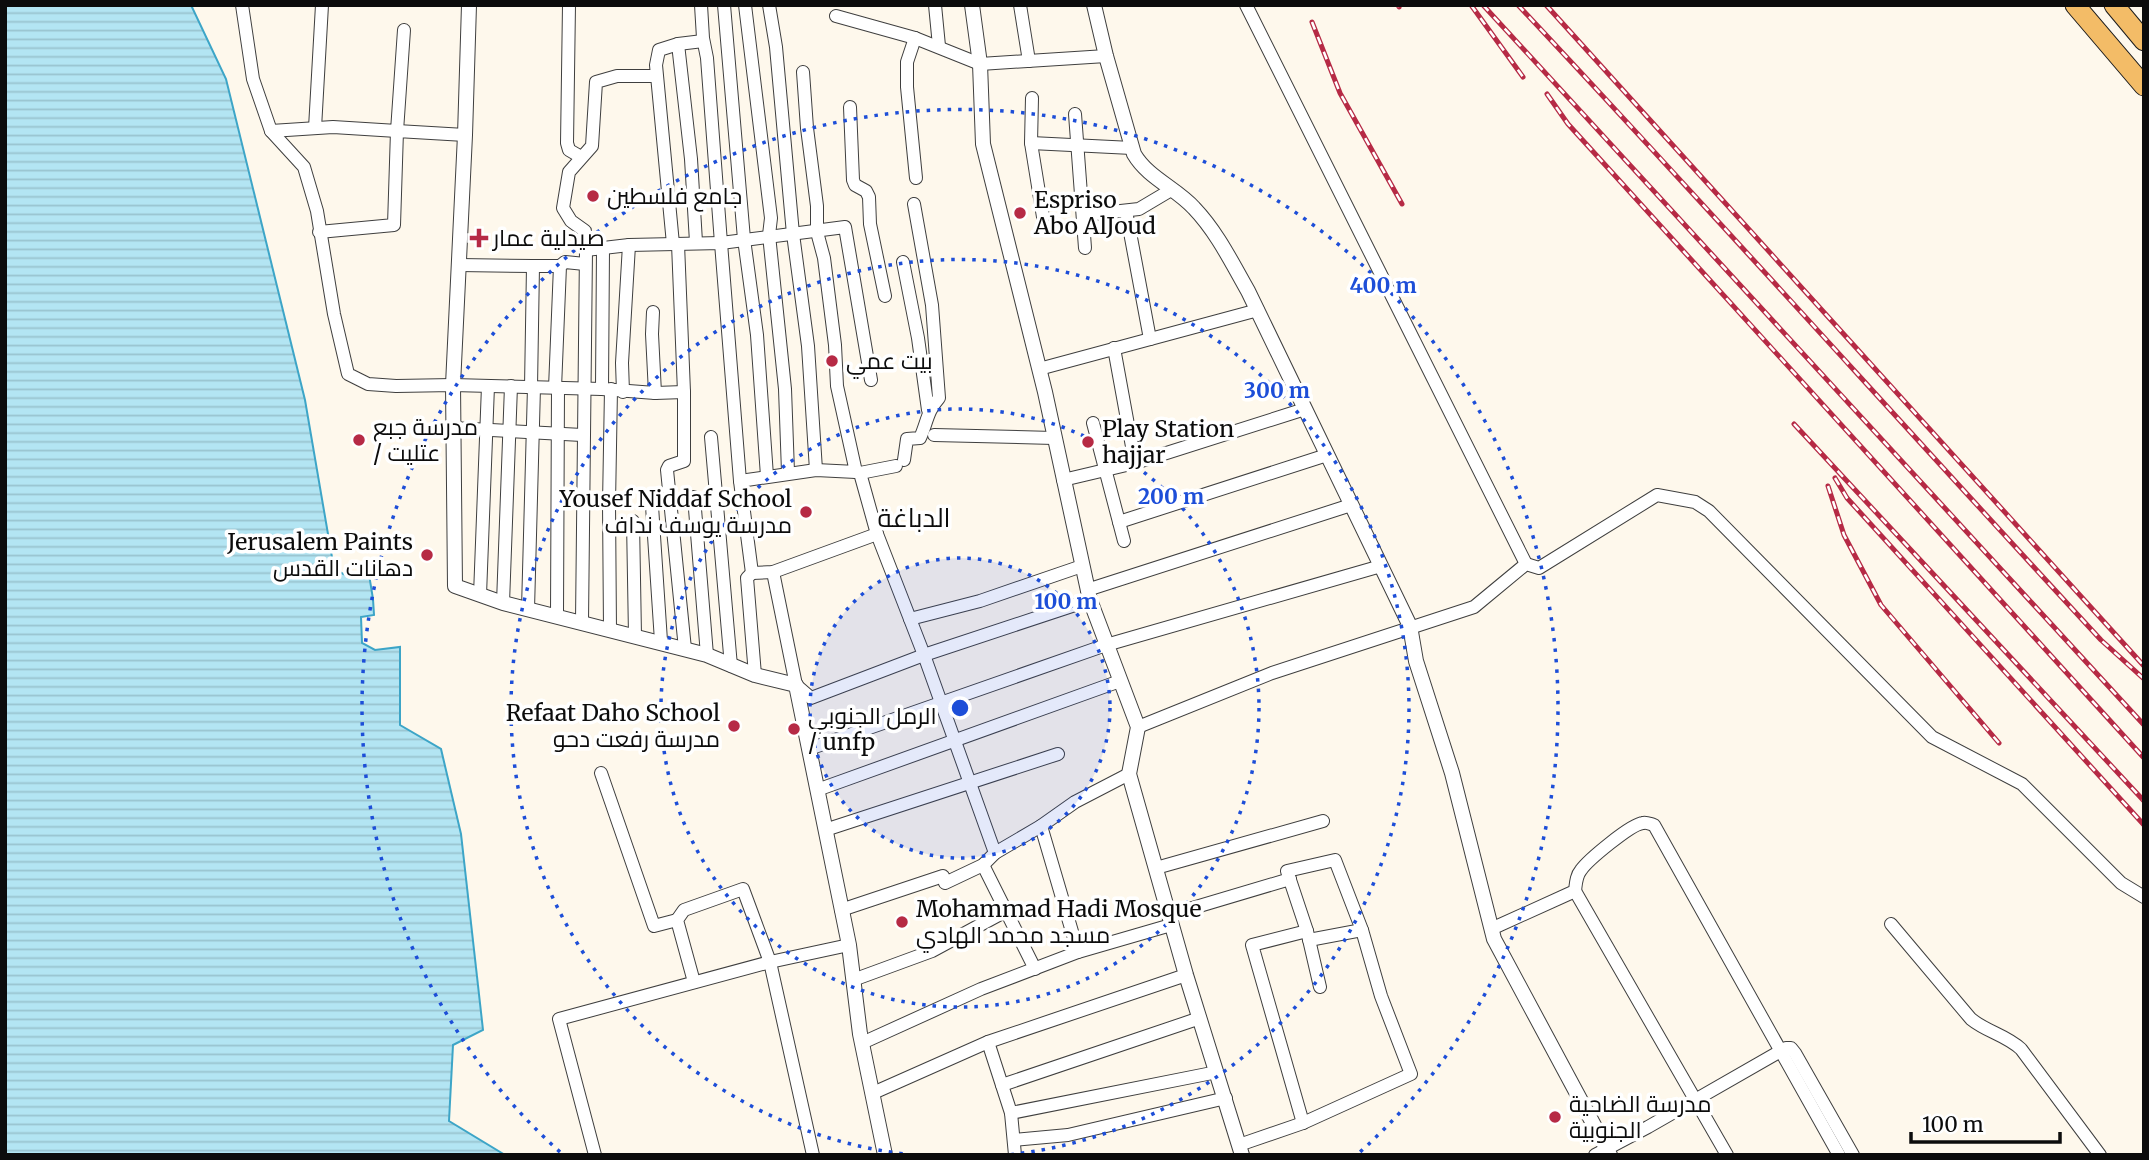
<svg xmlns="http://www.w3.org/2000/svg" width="2149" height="1160" viewBox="0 0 2149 1160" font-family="Merriweather,Cairo,serif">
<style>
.water{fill:url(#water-rules);stroke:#3da5c7;stroke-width:2}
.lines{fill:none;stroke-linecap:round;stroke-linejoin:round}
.minor-casing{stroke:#3f3f3f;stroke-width:14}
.tertiary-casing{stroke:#3f3f3f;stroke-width:16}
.primary-casing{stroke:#1d1d1d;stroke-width:21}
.minor{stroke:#fff;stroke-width:12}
.tertiary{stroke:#fff;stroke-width:14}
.primary{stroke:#f3bc67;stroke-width:19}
.rail-casing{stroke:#b62a45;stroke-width:5}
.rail{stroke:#fff;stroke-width:2.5;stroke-dasharray:8;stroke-linecap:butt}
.ring{fill:none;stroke:#1d4ed8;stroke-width:3.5;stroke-dasharray:3.5 7}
.poi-dot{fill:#b62a45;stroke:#fff;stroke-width:2.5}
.labels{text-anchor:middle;stroke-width:7;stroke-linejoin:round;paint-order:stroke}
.poi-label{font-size:23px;fill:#0c0c0c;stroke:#fff;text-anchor:start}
.quarter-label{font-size:26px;fill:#0c0c0c;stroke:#fff}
.centre{fill:#1d4ed8;stroke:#fff;stroke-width:3.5}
.ring-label{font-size:21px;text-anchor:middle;font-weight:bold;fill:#1d4ed8;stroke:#fff;stroke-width:7;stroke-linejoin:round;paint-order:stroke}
</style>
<defs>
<pattern id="water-rules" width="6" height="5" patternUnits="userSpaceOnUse" patternTransform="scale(1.75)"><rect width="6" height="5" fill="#b3e5f3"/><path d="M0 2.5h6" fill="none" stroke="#99c3cf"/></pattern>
</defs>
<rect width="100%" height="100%" fill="#fef8ec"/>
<polygon class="water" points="5,5 191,5 226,79 305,400 334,569 347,576 368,568 373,599 374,615 361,617 362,643 375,650 400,647 400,725 441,749 461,834 483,1030 453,1045 449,1121 505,1155 5,1155"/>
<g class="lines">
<g class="minor-casing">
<g id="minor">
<polyline points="242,5 253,79 271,131 304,167 317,211 334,314 348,374 368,384 396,386 453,385 602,389 655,393 684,392"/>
<polyline points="569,5 567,143 569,150 581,157"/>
<polyline points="701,5 703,38 707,58 721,243 845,227 871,380"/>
<polyline points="724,5 744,239 757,335 767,476"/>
<polyline points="745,5 771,218 769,235 785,389 788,472"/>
<polyline points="769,5 776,47 793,234 808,346 816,470"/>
<polyline points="935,5 939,46"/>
<polyline points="1020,5 1029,61"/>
<polyline points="1246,5 1526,564"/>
<polyline points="836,16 915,38 980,64 1106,56"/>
<polyline points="915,38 907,62 907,87 916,178"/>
<polyline points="678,44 691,159 696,242"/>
<polyline points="803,72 807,128 817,206 817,232 824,258 835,345 837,386 856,472 816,470 740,481 752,573 773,572 877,534"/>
<polyline points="1032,98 1031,143 1043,217"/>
<polyline points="850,107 853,180 855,185 866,191 869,197 870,224 885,296"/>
<polyline points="1075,114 1085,248"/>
<polyline points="315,128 322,5"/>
<polyline points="271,131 333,127 397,131 404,30"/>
<polyline points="1031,143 1132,148"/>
<polyline points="1126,211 1150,339"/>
<polyline points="1084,215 1139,209 1171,190"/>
<polyline points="319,232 394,225 397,131 465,135"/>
<polyline points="673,244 656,65 659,50 678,44 703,41"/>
<polyline points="678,244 684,392 684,461 669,466 667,470 685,649"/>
<polyline points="586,250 629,245 721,243 740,481"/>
<polyline points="903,262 918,338 928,410"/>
<polyline points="459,265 533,266"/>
<polyline points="653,312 652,334 655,393"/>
<polyline points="1114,348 1135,463"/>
<polyline points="1039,369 1258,310"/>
<polyline points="531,387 533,266 560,266"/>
<polyline points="555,388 560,266 565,262 585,264"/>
<polyline points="602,389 603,248"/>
<polyline points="623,392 622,363 629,245"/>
<polyline points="1093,423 1124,541"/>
<polyline points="453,428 582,435"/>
<polyline points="934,435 1054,438"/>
<polyline points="711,437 731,666"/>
<path d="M904,460L907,439L920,438C927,423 927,411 939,398L932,305L914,204"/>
<polyline points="856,472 860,473 877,534 924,655 995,853"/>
<polyline points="860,473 896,466"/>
<polyline points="1063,480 1135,463 1305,409"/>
<polyline points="694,497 707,655"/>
<polyline points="652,506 661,641"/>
<polyline points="633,521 635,636"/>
<polyline points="1119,522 1327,455"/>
<polyline points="773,572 796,685 811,698 924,655 1090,600"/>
<polyline points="752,573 747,578 755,675"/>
<polyline points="1087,590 1351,505"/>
<polyline points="480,595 488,386"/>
<polyline points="503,603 511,386"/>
<polyline points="528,609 534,387"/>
<polyline points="557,615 558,388"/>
<polyline points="910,619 980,601 1082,566"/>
<polyline points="582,622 586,250 585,231 571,221 563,208 569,172 592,146 596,82 617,76 656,76"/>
<polyline points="610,629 609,504 611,389"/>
<polyline points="1138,727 1272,673 1474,607 1526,564 1539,568 1657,495 1695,502 1709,511 1932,737 2022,784 2121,883 2144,897"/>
<polyline points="809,749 1106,645 1381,566"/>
<polyline points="601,773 654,926 677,920"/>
<polyline points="817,790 1120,681"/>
<polyline points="1041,826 1078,952"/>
<polyline points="825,830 1058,754"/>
<polyline points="983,865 1035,969"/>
<polyline points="1156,868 1323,821"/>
<polyline points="1575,891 1727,1155"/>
<polyline points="841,910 943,876 945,883 983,865 995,853 1041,826 1075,802 1129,774"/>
<polyline points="1169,915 1290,879"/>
<path d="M1891,924L1971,1019C1987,1032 2006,1035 2021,1049L2100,1155"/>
<path d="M1491,929L1575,891C1576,883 1576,876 1581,870C1588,860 1631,824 1643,823C1646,822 1650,824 1654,825L1839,1155"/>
<polyline points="1309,940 1362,930"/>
<polyline points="853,980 932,951 1006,911"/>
<polyline points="694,982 677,920 684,910 743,889 770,962 813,1155"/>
<polyline points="988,1042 1011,1113 1015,1155"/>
<polyline points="862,1043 981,989 1078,952 1171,925"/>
<polyline points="1002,1085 1200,1018"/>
<polyline points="873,1093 988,1042 1186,975"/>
<polyline points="1011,1113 1217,1072"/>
<polyline points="1303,1123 1252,945 1307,931"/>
<polyline points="1014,1140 1068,1135 1226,1098"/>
<polyline points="1239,1145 1303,1123 1411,1074 1381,996 1362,930 1335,860 1287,871 1307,931 1320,987"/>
<polyline points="595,1155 559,1019 770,962 849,945"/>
<polyline points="1595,1155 1648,1127 1786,1048 1791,1048 1795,1053 1853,1155"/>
</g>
</g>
<g class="tertiary-casing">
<g id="tertiary">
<polyline points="469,5 465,135 453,385 455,586 503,603 707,655 755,675 796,685 849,945 860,1034 885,1155"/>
<polyline points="972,5 980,64 983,144 1045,392 1090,600 1138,727 1129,774 1186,975 1242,1155"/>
<path d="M1094,5L1106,56L1134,154C1148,178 1176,188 1194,208C1217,232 1232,263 1248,291L1410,626L1416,661L1452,773L1494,939L1610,1155"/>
</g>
</g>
<g class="primary-casing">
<g id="primary">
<polyline points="2075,5 2144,86"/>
<polyline points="2114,5 2144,41"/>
</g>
</g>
<use href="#minor" class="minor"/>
<use href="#tertiary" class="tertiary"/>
<use href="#primary" class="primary"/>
<g class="rail-casing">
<g id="rail">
<polyline points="1398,5 1399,7"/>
<polyline points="1471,5 1523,77"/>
<polyline points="1483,5 2144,725"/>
<path d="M1518,5C1715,215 1906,429 2101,640L2144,679"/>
<polyline points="1546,5 2144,666"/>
<polyline points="1312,22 1340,93 1402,204"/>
<polyline points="1547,94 1568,124 2144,758"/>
<polyline points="1794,424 2144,801"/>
<polyline points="1835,478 1847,498 2144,825"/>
<polyline points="1828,486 1844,535 1881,605 1999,743"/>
</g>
</g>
<use href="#rail" class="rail"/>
</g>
<circle cx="960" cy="708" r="150" fill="#1d4ed8" fill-opacity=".12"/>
<g class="ring">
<circle cx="960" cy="708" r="150"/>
<circle cx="960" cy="708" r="299"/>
<path d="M913 1155A449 449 0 1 1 1007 1155"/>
<path d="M560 1152A598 598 0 1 1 1360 1152"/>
</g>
<g class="poi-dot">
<circle cx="593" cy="196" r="7"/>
<circle cx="1020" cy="213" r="7"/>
<path d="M475.5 227.5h7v7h7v7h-7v7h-7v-7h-7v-7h7z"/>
<circle cx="832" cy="361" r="7"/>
<circle cx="359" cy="440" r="7"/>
<circle cx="1088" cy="442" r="7"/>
<circle cx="806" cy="512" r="7"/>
<circle cx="427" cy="555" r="7"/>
<circle cx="734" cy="726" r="7"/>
<circle cx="794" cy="729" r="7"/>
<circle cx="902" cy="922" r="7"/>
<circle cx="1555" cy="1117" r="7"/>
</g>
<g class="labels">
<g class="poi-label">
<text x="607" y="204">جامع فلسطين</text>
<text x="1034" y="208">Espriso<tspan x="1034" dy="26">Abo AlJoud</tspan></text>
<text x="493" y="246">صيدلية عمار</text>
<text x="846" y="369">بيت عمي</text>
<text x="373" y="435">مدرسة جبع<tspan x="373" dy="26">/ عتليت</tspan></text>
<text x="1102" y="437">Play Station<tspan x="1102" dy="26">hajjar</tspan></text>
<text x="792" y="507" text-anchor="end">Yousef Niddaf School<tspan x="792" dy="26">مدرسة يوسف نداف</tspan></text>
<text x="413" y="550" text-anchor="end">Jerusalem Paints<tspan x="413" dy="26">دهانات القدس</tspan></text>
<text x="720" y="721" text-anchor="end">Refaat Daho School<tspan x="720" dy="26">مدرسة رفعت دحو</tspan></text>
<text x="808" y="724">الرمل الجنوبي<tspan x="808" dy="26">/ unfp</tspan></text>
<text x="916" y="917">Mohammad Hadi Mosque<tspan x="916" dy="26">مسجد محمد الهادي</tspan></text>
<text x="1569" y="1112">مدرسة الضاحية<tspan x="1569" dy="26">الجنوبية</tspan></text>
</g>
<g class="quarter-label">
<text x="914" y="527">الدباغة</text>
</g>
</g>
<circle cx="960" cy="708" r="10" class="centre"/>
<g class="ring-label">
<text x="1383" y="293">400 m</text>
<text x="1277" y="398">300 m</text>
<text x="1171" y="504">200 m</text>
<text x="1066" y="609">100 m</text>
</g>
<rect width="2149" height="1160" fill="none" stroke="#0c0c0c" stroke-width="14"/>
<path d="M1911 1132v10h149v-10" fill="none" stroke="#0c0c0c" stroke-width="3.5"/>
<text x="1922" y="1132" font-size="21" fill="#0c0c0c" stroke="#ffffff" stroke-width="5" paint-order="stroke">100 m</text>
</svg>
